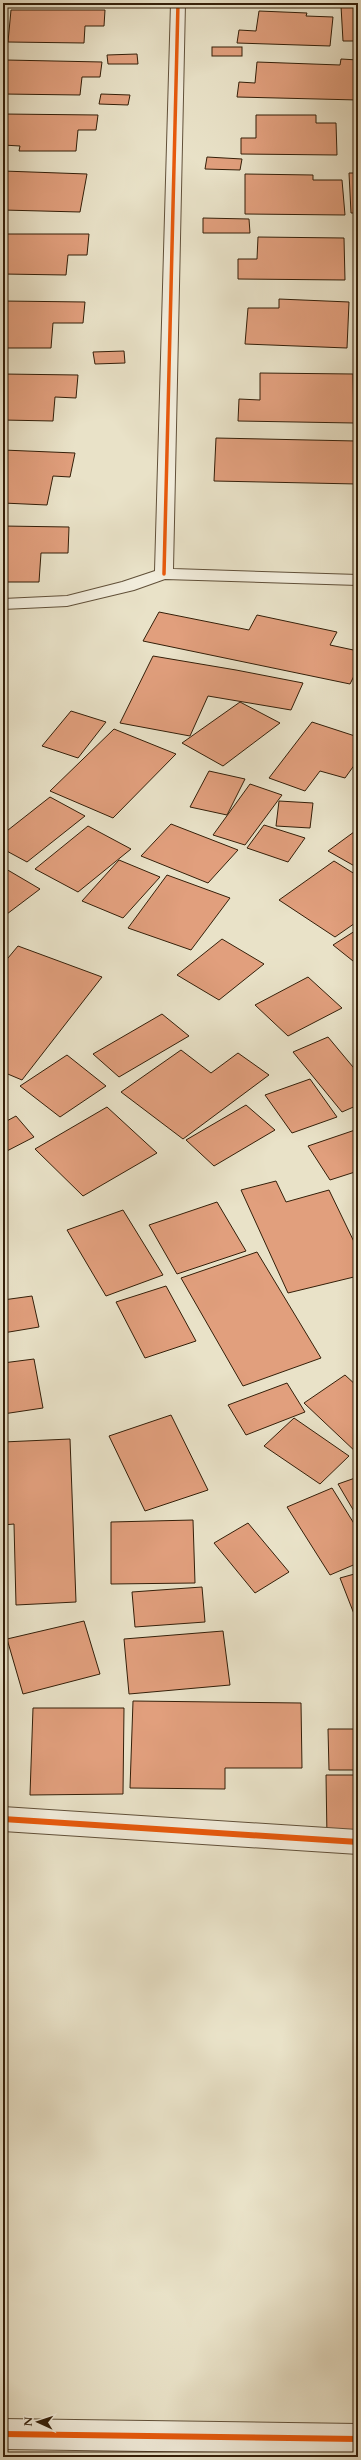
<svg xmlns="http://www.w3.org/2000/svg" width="361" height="2460" viewBox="0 0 361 2460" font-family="Cardo,serif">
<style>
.building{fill:#e19f7d;stroke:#341f09}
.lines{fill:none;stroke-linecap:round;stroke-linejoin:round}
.minor-casing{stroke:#615039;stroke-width:2}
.tertiary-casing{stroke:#615039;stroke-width:2}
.minor{fill:#f1ecdb;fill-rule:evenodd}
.tertiary{fill:#f1ecdb;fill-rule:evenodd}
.cycleway-far1-casing{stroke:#f1ecdb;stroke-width:5}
.cycleway-casing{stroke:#f1ecdb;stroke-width:8}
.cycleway-far1{stroke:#e8590c;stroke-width:3.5}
.cycleway{stroke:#e8590c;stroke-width:6}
</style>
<rect width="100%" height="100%" fill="#e9e2c8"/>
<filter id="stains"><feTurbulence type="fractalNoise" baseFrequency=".005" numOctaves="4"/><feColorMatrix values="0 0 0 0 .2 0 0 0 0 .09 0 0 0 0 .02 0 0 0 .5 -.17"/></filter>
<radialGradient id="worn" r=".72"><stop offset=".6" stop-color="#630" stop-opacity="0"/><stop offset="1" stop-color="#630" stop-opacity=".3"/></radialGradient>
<g class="building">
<polygon points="341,6 358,6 358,41 343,41"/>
<polygon points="11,10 105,10 104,26 85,26 84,43 8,42"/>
<polygon points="259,11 307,13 306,16 333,17 330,46 237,43 239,30 256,31"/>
<rect x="212" y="47" width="30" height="9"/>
<polygon points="137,54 138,64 108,64 107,55"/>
<polygon points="341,59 358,60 358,100 237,97 239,82 255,83 257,62 340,65"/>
<polygon points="6,60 102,62 100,77 82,77 80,95 3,94"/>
<polygon points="101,94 130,95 128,105 99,104"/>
<polygon points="3,114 98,115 96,130 78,130 76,151 19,151 20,146 3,145"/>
<polygon points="256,115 316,115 316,123 336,123 337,155 241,154 241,138 256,138"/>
<polygon points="207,157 242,159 240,170 205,169"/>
<polygon points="3,171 87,174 80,212 3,210"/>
<polygon points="349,173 358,173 358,213 351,213"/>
<polygon points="245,174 313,175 313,180 342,180 345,215 245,214"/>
<polygon points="203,218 249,219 250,233 203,233"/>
<polygon points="355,232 358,232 358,273 357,273"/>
<polygon points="3,234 89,234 87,255 68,255 66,275 3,274"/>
<polygon points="258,237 344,238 345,280 238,279 238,259 257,259"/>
<polygon points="279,299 349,302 347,348 245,344 248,308 279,308"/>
<polygon points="3,301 85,302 83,323 53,323 51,348 3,348"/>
<polygon points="124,351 125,363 95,364 93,352"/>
<polygon points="260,373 353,374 354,423 238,421 239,399 260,400"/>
<polygon points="3,374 78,375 76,398 55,397 53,421 3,420"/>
<polygon points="216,438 356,441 357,484 214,481"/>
<polygon points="3,450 75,453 70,477 53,476 47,505 3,503"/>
<polygon points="3,526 69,527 68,553 41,553 39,582 3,582"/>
<polygon points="159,612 249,630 257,615 337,632 330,645 358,651 358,668 350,684 143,641"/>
<polygon points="153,656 236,670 303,683 291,710 208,696 190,736 120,723"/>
<polygon points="240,702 280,723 223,766 182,743"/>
<polygon points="71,711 106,722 78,758 42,746"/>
<polygon points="312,722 358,737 358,760 345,778 320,771 305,791 269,778"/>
<polygon points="114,729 176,754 113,818 50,791"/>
<polygon points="209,771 245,779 227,815 190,807"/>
<polygon points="250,784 282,795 245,845 213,835"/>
<polygon points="50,797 85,816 27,862 3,849 3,834"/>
<polygon points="279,801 313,803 310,828 276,826"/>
<polygon points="171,824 238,850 208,883 141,856"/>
<polygon points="264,825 305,838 288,862 247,848"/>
<polygon points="88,826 131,849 78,892 35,869"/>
<polygon points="358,829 358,868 328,851"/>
<polygon points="119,860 160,877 123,918 82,901"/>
<polygon points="334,861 358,876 358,921 335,937 279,900"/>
<polygon points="6,869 40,889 3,917 3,872"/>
<polygon points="167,875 230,898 191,950 128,928"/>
<polygon points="358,929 358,965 333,945"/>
<polygon points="222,939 264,964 219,1000 177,975"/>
<polygon points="18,946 102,977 22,1080 3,1072 3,964"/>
<polygon points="308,977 342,1008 288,1036 255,1005"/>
<polygon points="162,1014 189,1036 119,1077 93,1054"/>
<polygon points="328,1037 358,1073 358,1105 342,1112 293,1052"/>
<polygon points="181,1050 211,1073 238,1053 269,1075 183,1139 121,1092"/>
<polygon points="67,1055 106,1086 60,1117 20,1086"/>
<polygon points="310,1079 337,1117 292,1133 265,1095"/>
<polygon points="246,1105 275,1130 214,1166 186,1140"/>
<polygon points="107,1107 157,1153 83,1196 35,1149"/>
<polygon points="16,1116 34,1137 3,1153 3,1123"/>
<polygon points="358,1129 358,1171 330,1180 308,1146"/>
<polygon points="276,1181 286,1202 329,1190 358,1250 358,1276 288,1293 241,1190"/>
<polygon points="217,1202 246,1251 177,1274 149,1225"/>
<polygon points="123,1210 163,1275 106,1296 67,1230"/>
<polygon points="257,1252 321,1358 243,1386 181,1278"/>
<polygon points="166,1286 196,1341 145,1358 116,1302"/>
<polygon points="32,1296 39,1327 3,1333 3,1300"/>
<polygon points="34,1359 43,1408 3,1414 3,1363"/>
<polygon points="345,1375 358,1387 358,1454 304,1403"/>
<polygon points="287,1383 305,1412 246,1435 228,1405"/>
<polygon points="171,1415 208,1490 145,1511 109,1436"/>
<polygon points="294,1418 349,1456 320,1484 264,1446"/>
<polygon points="70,1439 76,1602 16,1605 14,1524 3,1525 3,1442"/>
<polygon points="358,1477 358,1518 338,1484"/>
<polygon points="332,1488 358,1530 358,1563 330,1575 287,1507"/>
<polygon points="193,1520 195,1583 111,1584 111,1522"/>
<polygon points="248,1523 289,1572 255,1593 214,1543"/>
<polygon points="358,1573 358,1618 356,1619 340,1578"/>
<polygon points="202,1587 205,1622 135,1627 132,1592"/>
<polygon points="84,1621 100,1674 23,1694 7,1639"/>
<polygon points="223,1631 230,1685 129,1694 124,1639"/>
<polygon points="133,1701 301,1703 302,1768 225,1768 225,1789 130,1788"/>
<polygon points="33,1708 124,1708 123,1794 30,1795"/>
<polygon points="328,1729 358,1729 358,1770 329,1770"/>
<polygon points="326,1775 358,1775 358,1839 327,1838"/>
</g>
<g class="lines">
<g class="minor-casing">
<g id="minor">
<polygon points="171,3 185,3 173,569 358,575 358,585 165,579 134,590 67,606 3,609 3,599 67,596 122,582 155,571"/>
<polygon points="3,2419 358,2424 358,2454 3,2449"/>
</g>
</g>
<g class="tertiary-casing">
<polygon id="tertiary" points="3,1807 358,1830 358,1854 3,1831"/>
</g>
<use href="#minor" class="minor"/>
<use href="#tertiary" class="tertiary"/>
<g class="cycleway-far1-casing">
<polyline id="cycleway-far1" points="164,574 178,3"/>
</g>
<g class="cycleway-casing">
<g id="cycleway">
<polyline points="3,1819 358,1842"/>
<polyline points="3,2434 358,2439"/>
</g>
</g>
<use href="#cycleway-far1" class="cycleway-far1"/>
<use href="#cycleway" class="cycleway"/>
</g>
<rect width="361" height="2460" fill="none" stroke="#e9e2c8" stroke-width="16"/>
<rect x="4" y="4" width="353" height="2452" fill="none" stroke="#341f09" stroke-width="2"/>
<rect x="8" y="8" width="345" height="2444" fill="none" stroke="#341f09"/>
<g transform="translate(38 2422) rotate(273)" stroke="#f1ecdb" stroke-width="3" paint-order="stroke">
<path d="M0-3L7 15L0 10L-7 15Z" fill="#341f09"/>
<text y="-6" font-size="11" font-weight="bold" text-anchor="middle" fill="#341f09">N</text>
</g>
<rect width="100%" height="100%" filter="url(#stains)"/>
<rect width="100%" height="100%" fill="url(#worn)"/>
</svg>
